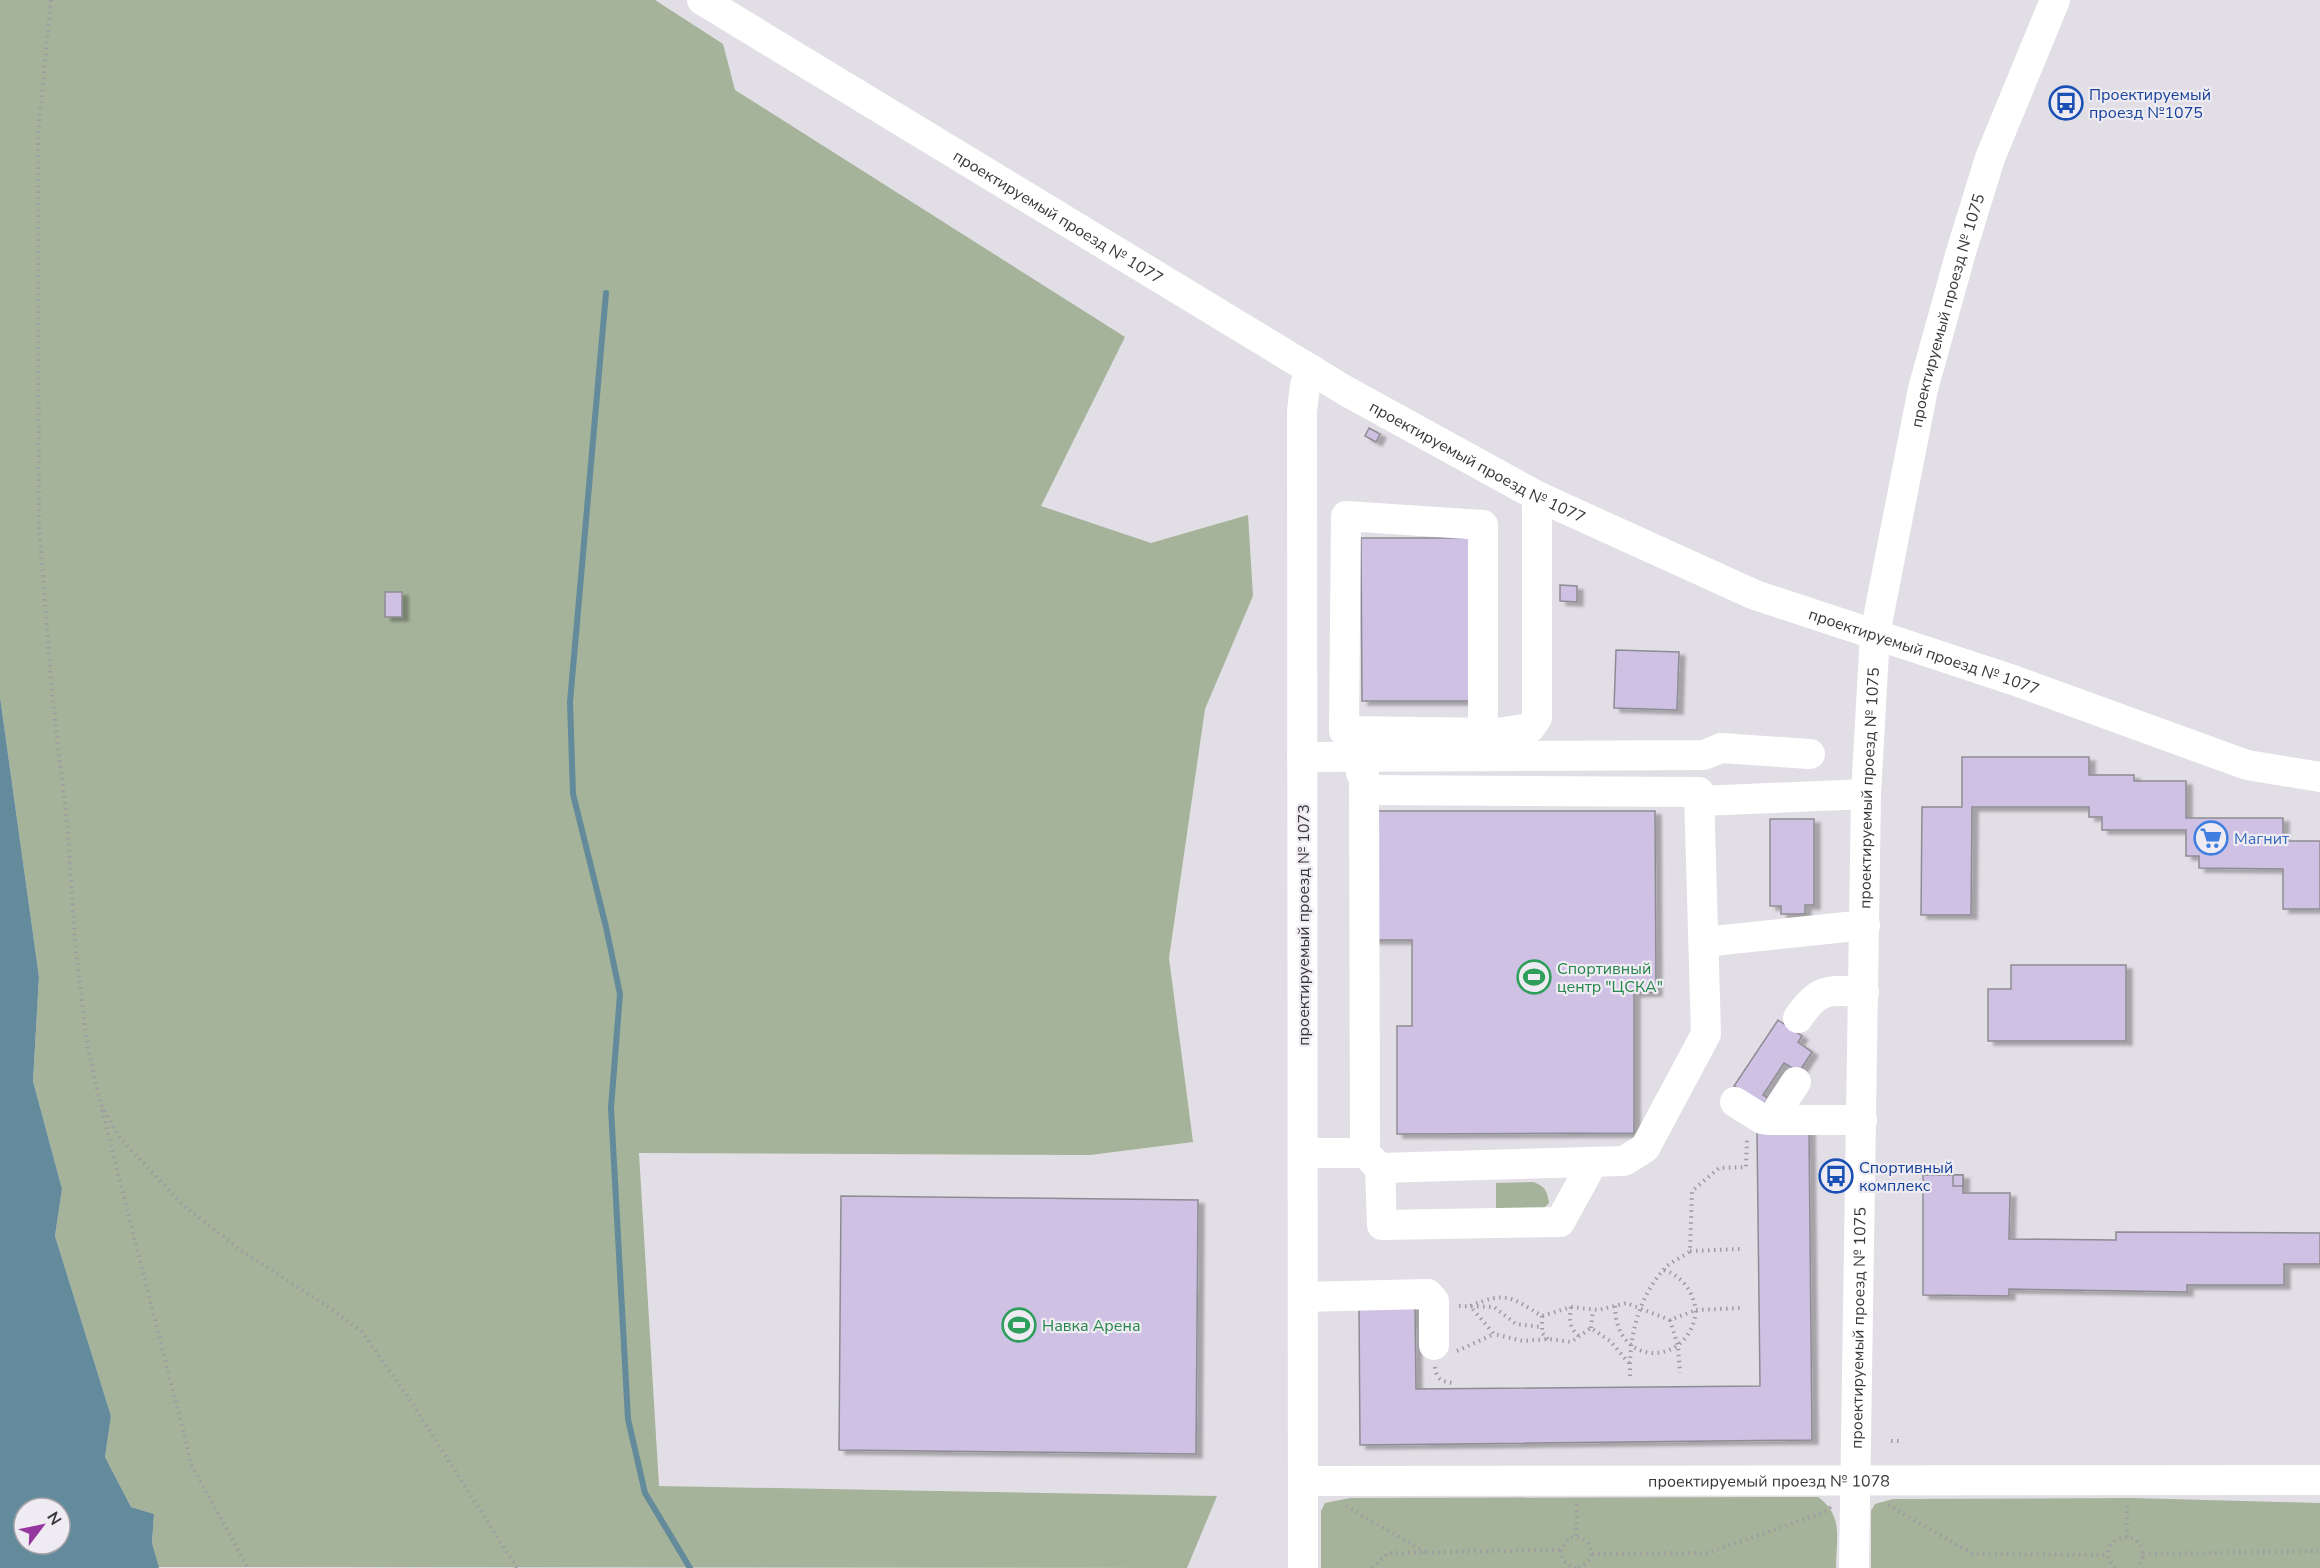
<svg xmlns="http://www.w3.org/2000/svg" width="2320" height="1568" viewBox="0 0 2320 1568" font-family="'Nunito Sans',sans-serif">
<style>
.green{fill:#a4b399}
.water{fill:#638b9c;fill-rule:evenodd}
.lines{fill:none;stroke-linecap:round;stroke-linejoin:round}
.stream{stroke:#638b9c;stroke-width:6}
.building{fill:#cec1e4;stroke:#8e8c93;stroke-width:1.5;filter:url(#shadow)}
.path{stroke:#9e9ba1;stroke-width:4;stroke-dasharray:1.5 4.5;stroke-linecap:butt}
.minor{stroke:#fff;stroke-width:30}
.labels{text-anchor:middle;stroke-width:4.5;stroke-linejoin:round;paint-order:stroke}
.transit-label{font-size:16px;fill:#164399;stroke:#efebf2;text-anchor:start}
.street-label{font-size:16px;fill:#39383b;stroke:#efebf2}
.shop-label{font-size:16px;fill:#366cbe;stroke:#efebf2;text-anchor:start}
.leisure-label{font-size:16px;fill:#27864d;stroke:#efebf2;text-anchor:start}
</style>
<defs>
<filter id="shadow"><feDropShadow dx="6" dy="4" stdDeviation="1.5" flood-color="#0004"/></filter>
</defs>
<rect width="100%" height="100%" fill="#e2dee5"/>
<g class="green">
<polygon points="0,0 655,0 723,44 735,90 1125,337 1041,506 1151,543 1248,515 1253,596 1205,709 1169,958 1193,1142 1090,1155 639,1153 659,1486 1217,1496 1187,1568 158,1567 152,1544 154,1514 131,1507 105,1457 111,1416 55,1236 62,1189 33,1081 39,977 0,697"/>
<path d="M1533,1182C1545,1186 1547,1191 1549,1203L1542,1210L1496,1215V1183Z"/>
<path d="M1818,1497C1844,1516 1836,1538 1836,1568H1321V1511L1325,1503L1350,1498Z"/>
<polygon points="2132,1498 2320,1503 2320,1568 1871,1568 1871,1511 1875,1504 1893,1499"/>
</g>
<path class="water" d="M0,697L39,977L33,1081L62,1189L55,1236L111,1416L105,1457L131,1507L154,1514L152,1543L159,1568H0ZM24,1508H60V1544H24Z"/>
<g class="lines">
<polyline class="stream" points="606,293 570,702 573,794 606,927 620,994 611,1108 628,1419 645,1493 690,1568"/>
</g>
<g class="building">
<polygon points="1369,428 1380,434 1376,442 1365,436"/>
<polygon points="1361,538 1472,538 1472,701 1362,701"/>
<polygon points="1560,585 1577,586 1577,602 1560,601"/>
<rect x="385" y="592" width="17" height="25"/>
<polygon points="1616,650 1679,652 1677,710 1614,708"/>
<polygon points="1962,757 2089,757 2089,775 2134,775 2134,781 2186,781 2186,818 2283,818 2283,841 2320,841 2320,909 2283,909 2283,869 2199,868 2199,856 2186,856 2186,830 2102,830 2102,817 2089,817 2089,807 1972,807 1971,915 1921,915 1922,807 1962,807"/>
<polygon points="1370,811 1655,811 1656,992 1634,993 1634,1133 1397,1134 1397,1026 1412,1026 1412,940 1371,940"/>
<polygon points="1770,819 1814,819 1814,905 1805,905 1805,914 1781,914 1781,906 1770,906"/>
<polygon points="2011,965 2126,965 2126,1041 1988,1041 1988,989 2011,989"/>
<polygon points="1778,1020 1802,1036 1798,1042 1812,1052 1799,1072 1784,1063 1763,1095 1768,1098 1763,1105 1734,1086"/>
<polygon points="1809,1130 1812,1440 1360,1445 1359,1305 1415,1305 1416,1389 1760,1386 1757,1131"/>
<polygon points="1923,1175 1963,1175 1963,1193 2010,1193 2009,1239 2116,1240 2116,1232 2320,1233 2320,1264 2284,1264 2284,1285 2187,1285 2187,1292 2009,1289 2009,1296 1923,1295"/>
<rect x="1953" y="1175" width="10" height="11"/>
<polygon points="841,1196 1198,1200 1196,1454 839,1450"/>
</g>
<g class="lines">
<g class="path">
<polyline points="51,0 38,135 39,525 52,693 68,832 75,942 87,1043 100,1103 120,1138 184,1206 242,1251 333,1310 362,1332 410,1400 517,1568"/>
<polyline points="102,1110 192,1466 248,1568"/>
<polyline points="1690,1251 1741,1249"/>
<path d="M1664,1270C1683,1277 1692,1290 1696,1310L1741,1308"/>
<polyline points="1459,1306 1494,1307 1516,1324 1541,1327"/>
<path d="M1615,1306C1615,1369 1691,1367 1696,1310L1670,1320L1626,1303L1599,1310L1571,1307L1542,1316C1511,1297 1506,1291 1470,1306L1494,1334L1523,1341L1548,1339L1571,1342L1591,1328L1610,1341L1629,1363"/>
<path d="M1571,1307C1569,1320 1569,1328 1580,1337"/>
<polyline points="1542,1316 1542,1333 1548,1339"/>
<polyline points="1670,1320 1678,1346 1680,1373"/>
<polyline points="1591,1328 1593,1310"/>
<polyline points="1457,1351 1494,1334"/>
<path d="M1435,1367C1436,1380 1443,1382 1455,1383"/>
<path d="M1630,1376C1629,1336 1638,1297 1666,1267C1672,1261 1683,1257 1690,1251L1692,1191L1719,1168L1746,1167L1747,1139"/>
<polyline points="1891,1441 1903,1441"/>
<polyline points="1888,1505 1973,1554 2108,1555"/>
<polyline points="1346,1506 1425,1552"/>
<polyline points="1576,1536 1577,1504"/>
<polyline points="2127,1537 2127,1505"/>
<polyline points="1592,1554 1707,1553 1825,1512 1832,1506"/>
<polyline points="2143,1554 2320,1551"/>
<polyline points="1372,1568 1388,1553 1561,1550"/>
<path d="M1576,1568C1566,1565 1562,1561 1561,1550L1569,1538C1592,1532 1601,1562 1577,1568"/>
<path d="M2115,1568C2091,1543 2137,1523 2142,1551C2144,1558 2141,1563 2136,1568"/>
</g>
<g class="minor">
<path id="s1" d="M702,0L1346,391L1537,496L1755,595L2013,680L2247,765L2320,777"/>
<polyline points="1483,733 1483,525 1346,516 1344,731 1498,733 1530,728 1537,718 1537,496"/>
<polyline points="1302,757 1704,755 1721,748 1810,754"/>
<polyline points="1364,790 1699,792 1706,1034 1645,1148 1624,1161 1380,1168 1365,1153"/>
<polyline points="1700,801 1866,794"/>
<polyline points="1704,942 1865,925"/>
<path d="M1798,1018C1819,987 1829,990 1864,992"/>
<polyline points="1735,1102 1762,1119 1771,1120 1862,1120"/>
<polyline points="1771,1120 1796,1082"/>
<polyline points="1303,1153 1365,1153 1364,773 1361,773"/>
<polyline points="1380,1168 1382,1225 1560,1222 1593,1162"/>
<polyline points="1303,1297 1428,1294 1434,1301 1434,1345"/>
<path id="s2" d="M1304,1481L2320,1480"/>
<polyline points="1303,1568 1302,412 1305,385 1312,370"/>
<path id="s3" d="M1854,1568L1866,794L1875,634L1923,389L1961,252L1990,158L2055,0"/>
</g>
</g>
<defs>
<g id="bus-ring" transform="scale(1.725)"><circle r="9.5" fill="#efebf2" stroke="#1a4fb4" stroke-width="1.5"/><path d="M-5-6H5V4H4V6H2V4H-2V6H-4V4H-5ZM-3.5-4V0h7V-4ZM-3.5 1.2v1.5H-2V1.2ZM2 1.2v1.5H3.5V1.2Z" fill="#1a4fb4"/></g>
<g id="supermarket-ring" transform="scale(1.725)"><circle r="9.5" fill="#efebf2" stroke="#3f7fe0" stroke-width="1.5"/><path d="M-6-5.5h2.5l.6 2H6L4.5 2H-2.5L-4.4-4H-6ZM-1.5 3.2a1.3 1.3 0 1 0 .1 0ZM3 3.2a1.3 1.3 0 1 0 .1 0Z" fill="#3f7fe0"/></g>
<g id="stadium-ring" transform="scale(1.725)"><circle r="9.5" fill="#efebf2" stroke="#2e9e5b" stroke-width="1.5"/><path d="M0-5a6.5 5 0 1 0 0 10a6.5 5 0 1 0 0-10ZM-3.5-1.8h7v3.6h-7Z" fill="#2e9e5b"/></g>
</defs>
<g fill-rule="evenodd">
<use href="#bus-ring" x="2066" y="103"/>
<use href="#supermarket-ring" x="2211" y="838"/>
<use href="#stadium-ring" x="1534" y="977"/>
<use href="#bus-ring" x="1836" y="1176"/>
<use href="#stadium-ring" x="1019" y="1325"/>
</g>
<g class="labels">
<g class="transit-label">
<text x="2089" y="100">Проектируемый<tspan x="2089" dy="18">проезд №1075</tspan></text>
<text x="1859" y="1173">Спортивный<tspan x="1859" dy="18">комплекс</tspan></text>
</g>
<g class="street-label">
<text dy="6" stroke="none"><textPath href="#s1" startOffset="417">проектируемый проезд № 1077</textPath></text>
<text dy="6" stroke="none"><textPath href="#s3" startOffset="1266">проектируемый проезд № 1075</textPath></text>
<text dy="6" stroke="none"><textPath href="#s1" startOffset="903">проектируемый проезд № 1077</textPath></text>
<text dy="6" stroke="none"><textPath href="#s1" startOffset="1389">проектируемый проезд № 1077</textPath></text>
<text dy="6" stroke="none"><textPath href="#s3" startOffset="780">проектируемый проезд № 1075</textPath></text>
<text transform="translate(1303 925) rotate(-90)" y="6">проектируемый проезд № 1073</text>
<text dy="6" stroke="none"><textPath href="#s3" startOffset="240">проектируемый проезд № 1075</textPath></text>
<text dy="6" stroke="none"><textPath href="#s2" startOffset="465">проектируемый проезд № 1078</textPath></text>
</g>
<g class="shop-label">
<text x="2234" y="844">Магнит</text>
</g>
<g class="leisure-label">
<text x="1557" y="974">Спортивный<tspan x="1557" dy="18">центр "ЦСКА"</tspan></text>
<text x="1042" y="1331">Навка Арена</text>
</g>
</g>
<g transform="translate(42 1526) rotate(58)"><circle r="28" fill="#efebf2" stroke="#a6a3a9" stroke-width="1.5"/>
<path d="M0-4.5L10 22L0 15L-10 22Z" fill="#95379f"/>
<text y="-9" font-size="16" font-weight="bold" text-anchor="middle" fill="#39383b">N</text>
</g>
</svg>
